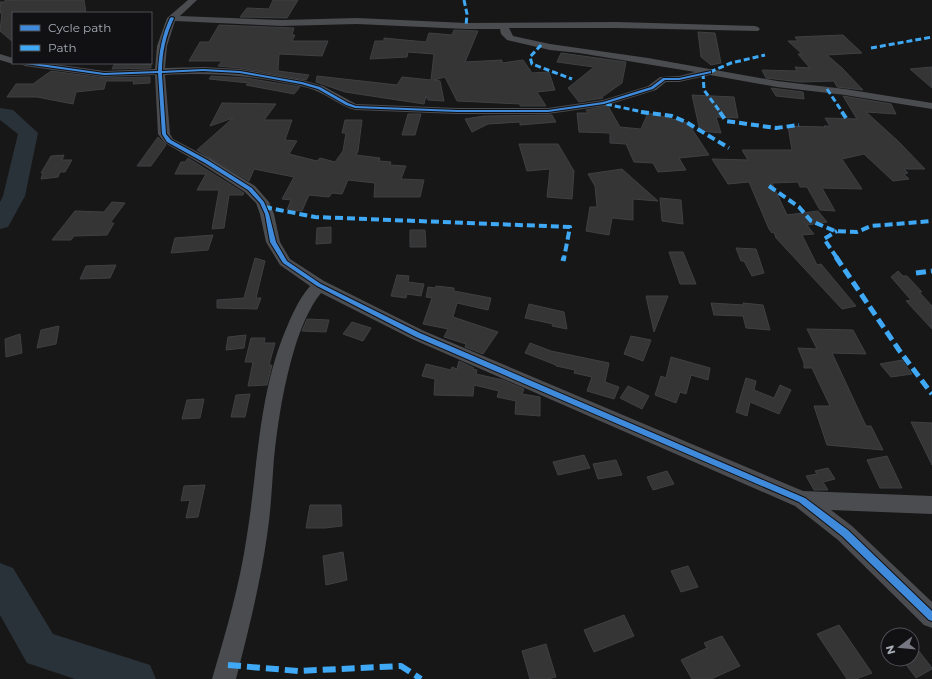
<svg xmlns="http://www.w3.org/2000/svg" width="932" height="679" viewBox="0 0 932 679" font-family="Montserrat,sans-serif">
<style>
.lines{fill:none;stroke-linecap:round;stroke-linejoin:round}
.river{fill:#2a3239;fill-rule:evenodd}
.building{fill:#353536;stroke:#3f4043}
.street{fill:#4b4c50;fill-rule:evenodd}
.quiet-far3{stroke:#3fa9f5;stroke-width:3;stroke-dasharray:6 3;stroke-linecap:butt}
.quiet-far2{stroke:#3fa9f5;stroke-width:4;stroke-dasharray:8 4;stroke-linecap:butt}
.quiet-far1{stroke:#3fa9f5;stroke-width:5;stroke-dasharray:10 5;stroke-linecap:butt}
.quiet{stroke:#3fa9f5;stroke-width:6;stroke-dasharray:13 6;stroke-linecap:butt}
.cycleway-casing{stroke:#111113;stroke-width:2}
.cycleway{fill:#408adc;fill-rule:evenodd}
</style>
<rect width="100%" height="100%" fill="#171717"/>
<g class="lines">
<g class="river">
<polygon points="0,108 13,110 38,133 25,196 8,227 0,229 0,202 3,196 18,134 0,120"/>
<polygon points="0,563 13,568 53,634 150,665 156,679 75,679 27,663 0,615"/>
</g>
</g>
<g class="building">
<polygon points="5,0 13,0 13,1 15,0 84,0 86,13 13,13 13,42 0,31 2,13 0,13 0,2 5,2"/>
<polygon points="273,0 298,0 287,18 240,17 247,8 269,9"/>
<polygon points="219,25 294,28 292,35 295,35 292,41 328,41 322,56 279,54 278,71 309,75 306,80 240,68 218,66 222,61 189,61 200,42 209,42"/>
<polygon points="454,30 478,31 465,62 502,60 502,63 523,60 532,73 549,72 555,90 537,92 546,106 520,106 520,104 457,101 445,77 434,80 440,81 444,101 428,100 426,96 424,104 345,92 316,82 317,76 397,85 402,77 431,80 434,54 408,52 407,57 370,59 375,41 384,41 384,38 426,42 429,33 452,35"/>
<polygon points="698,32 715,33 721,63 711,65 701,57"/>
<polygon points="843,35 862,53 827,55 842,68 863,90 837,87 834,81 801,82 766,78 762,70 797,71 795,67 810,68 798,54 802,54 788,41 798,41 795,37"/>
<polygon points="561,53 626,62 622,83 602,97 603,98 579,102 568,88 594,67 557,62"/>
<polygon points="115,63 143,63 142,65 151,64 151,68 112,69"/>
<polygon points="932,67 932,88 910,69"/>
<polygon points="51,71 104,78 150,77 150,83 133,84 134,81 106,81 104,89 76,92 73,104 37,97 7,97 16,84 33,84"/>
<polygon points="211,76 246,78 300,87 294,94 246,85 249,83 209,79"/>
<polygon points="771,88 803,92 804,99 776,96"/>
<polygon points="692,95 734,97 738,118 716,117 721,133 700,131"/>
<polygon points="843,96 891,104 896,114 866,112 898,141 925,169 904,169 908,173 904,174 909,179 893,181 864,154 842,159 862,189 822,188 835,211 820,210 807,187 800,187 798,182 772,183 787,215 818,211 827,222 807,225 814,234 802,235 817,265 821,264 856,306 842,309 776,238 774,232 772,233 769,229 749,182 728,184 712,159 748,160 742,150 792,150 788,126 825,127 824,126 830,126 825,118 857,119"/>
<polygon points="222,103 276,104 264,120 292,120 285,140 297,141 289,154 317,161 320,158 335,162 343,151 346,133 342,133 345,120 362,120 358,151 356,155 380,158 379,161 391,162 390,165 406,166 401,179 424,180 420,197 374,197 375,183 348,180 342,194 332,193 329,197 309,195 302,211 287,210 291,200 282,199 294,177 254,169 249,181 197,150 233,118 210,126"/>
<polygon points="608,106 620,127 641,129 648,113 688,123 709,155 679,158 686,170 658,172 653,163 634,162 626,144 610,143 610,133 579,132 577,113 588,113 586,110"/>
<polygon points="408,114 421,114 415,135 402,135"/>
<polygon points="552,115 556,122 520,125 520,122 488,124 472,132 465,119 484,116"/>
<polygon points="158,137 166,145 151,166 137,166"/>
<polygon points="519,144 558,144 574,171 572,199 547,197 550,169 527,171"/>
<polygon points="64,155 62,160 72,160 65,172 60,172 58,177 41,179 43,172 41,173 51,156"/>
<polygon points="188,158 244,193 243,195 229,195 224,228 212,229 219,190 197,190 206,174 175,174 181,162 185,162"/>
<polygon points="622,169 658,201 633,199 633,220 612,218 609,235 586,231 590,207 597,207 595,186 588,174"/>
<polygon points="660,198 681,200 683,224 662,221"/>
<polygon points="112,202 125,203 110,223 114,223 107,235 74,236 71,240 52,240 75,211 104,212"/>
<polygon points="331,227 331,243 316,244 317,228"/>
<polygon points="410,230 425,230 426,247 410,247"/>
<polygon points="213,235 208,250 171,253 175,238"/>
<polygon points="736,248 756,249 764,273 752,276 744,261 741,261"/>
<polygon points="669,252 683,252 696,284 680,284"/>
<polygon points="255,258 265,261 256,298 261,298 257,309 217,308 217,300 244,298"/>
<polygon points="116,265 110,278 80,279 86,266"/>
<polygon points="898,271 903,276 907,276 922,292 919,292 932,306 932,329 906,301 911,300 891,277"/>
<polygon points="397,275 409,276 408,282 424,284 421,296 407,294 406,298 391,296"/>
<polygon points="436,286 454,288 454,291 491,298 488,310 457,303 453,317 498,332 483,354 465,347 466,344 444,337 448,329 423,324 432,298 426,297 428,287 435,288"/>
<polygon points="646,296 668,296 654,332"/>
<polygon points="711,303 744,305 743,303 763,305 770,330 746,328 743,316 714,315"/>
<polygon points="529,304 564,312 567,329 552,326 553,324 525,318"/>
<polygon points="307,319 329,320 326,332 302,331"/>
<polygon points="352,322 371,328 363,341 343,334"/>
<polygon points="59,326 56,344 37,348 41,330"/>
<polygon points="807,329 853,330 866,354 832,353 866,426 871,426 883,450 827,445 814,406 830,406 812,368 804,368 804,363 798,348 817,349"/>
<polygon points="20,334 22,353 6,357 5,339"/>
<polygon points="246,335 244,348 226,350 228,337"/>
<polygon points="631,336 651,340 643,361 624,354"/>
<polygon points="251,338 265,338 264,343 275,343 269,365 272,365 267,385 248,386 253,362 245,362"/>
<polygon points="530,343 551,351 609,363 605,382 619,387 614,399 587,391 592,377 574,373 575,370 556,366 556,365 525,353"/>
<polygon points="671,357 710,368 708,380 691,375 686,394 680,392 676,403 655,395 661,376 666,378"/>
<polygon points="902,360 912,374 891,377 880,364"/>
<polygon points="459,361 474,368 473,369 477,370 476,374 503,380 524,389 522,394 540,397 540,416 515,414 516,401 497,397 499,391 474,385 473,396 434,395 435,379 422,376 426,364 451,370 452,367 457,369"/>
<polygon points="746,378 756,381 754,390 774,398 780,385 791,390 779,414 750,402 747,416 736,412"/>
<polygon points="628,386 649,396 642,409 620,398"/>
<polygon points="250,394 245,417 231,417 236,395"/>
<polygon points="204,399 200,418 182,419 187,400"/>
<polygon points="911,422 932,423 932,465"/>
<polygon points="584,455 590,468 558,475 553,462"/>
<polygon points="887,456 902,488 880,488 867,460"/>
<polygon points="616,460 622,475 598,479 593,464"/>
<polygon points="828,468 835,479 823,482 828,490 814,490 806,476 817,474 815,471"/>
<polygon points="667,471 674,484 653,490 647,477"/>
<polygon points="205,485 198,517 186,518 190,500 181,501 184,486"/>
<polygon points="310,505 341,505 342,526 325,528 306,528"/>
<polygon points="343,552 347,580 326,585 323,556"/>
<polygon points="688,566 698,587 681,592 671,571"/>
<polygon points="624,615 634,636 594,652 584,630"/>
<polygon points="839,625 872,673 856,679 847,679 817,634"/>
<polygon points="722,636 740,666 711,679 692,679 681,660 707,648 704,643"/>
<polygon points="912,642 932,668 932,669 916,678 902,659 912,659"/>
<polygon points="546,644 556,677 548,679 530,679 522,651"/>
</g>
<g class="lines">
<g class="street">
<path d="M188,0H197L180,16L282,20L357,18L466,23L617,22L755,26L758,27L760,29L758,31L617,28H509L513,36L550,44L648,58L777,81L845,89L932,103V109L845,95L777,87L710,75L679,82H666L656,90L604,106L548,114H457L355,110C340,106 328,95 314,90C301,85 288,84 275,81C235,74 205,73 165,75L170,134L173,139L211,159L255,186L269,202L274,214L280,242L290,259L324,281L424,331L803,491L932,496V514L831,510L852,526L932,602V628L924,625L838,540L795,506L412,339L321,293C309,308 301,328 295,347C284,383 278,420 274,458C272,484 271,510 267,536C260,585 248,632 236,679H212C226,632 240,584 247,535C258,467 258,399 284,334C291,317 298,300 310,286L280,265L266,242L260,214L256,203L245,192L203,165L165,143L158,134L155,75L104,77L25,66L20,63H47L104,71L155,69L157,46L167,18ZM175,21L282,26L357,24L466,29H500L501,34L507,40L550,50L579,53L695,72L679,76L660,77L648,86L603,100L548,108H457L356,104L323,86L302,80L240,69L203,67L165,68L167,46Z"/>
<polygon points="0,54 13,58 13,63 17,63 13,64 0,60"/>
</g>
<g class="quiet-far3">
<polyline points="464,0 467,14 466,26"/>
<polyline points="541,45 530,57 532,64 572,79"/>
<polyline points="871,48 932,37"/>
<polyline points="710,72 731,63 765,55"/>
<polyline points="703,73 704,90 721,113"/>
<polyline points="827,89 843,113"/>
<polyline points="606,104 647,113"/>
</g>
<g class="quiet-far2">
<polyline points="641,112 672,116 686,122 729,148"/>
<polyline points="720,112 726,121 776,128 799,125"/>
<polyline points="842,112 846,118"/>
<polyline points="769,186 799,207 811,221 835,231 857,232 871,226 932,221"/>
<polyline points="264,207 315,217 570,227 564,258"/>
<polyline points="837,258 824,239 837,231"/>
</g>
<g class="quiet-far1">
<polyline points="836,257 899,350 932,394"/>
<polyline points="563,261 564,257"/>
<polyline points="916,273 932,271"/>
</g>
<polyline class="quiet" points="228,665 298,671 401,666 421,679"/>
<g class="cycleway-casing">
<path id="cycleway" d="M172,17L174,18C166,35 162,52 162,71L203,69L240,71L302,82L320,87L348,103L356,106L457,110H548L603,102L651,87L663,78H679L711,71V73L679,80H665L653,89L604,104L548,112H457L355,108L346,105L318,89L301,84L240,73L203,71L162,73V75L166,134L171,140L209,161L252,188L264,202L269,214L276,242L287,261L321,284L420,333L805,498L848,530L932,611V621L929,620L842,536L799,502L416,337L317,286L283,263L270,242L265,214L260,203L248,190L205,163L167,142L162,134L158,73L104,75L25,64L23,63H33L104,73L158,71C159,52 162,35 170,18Z"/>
</g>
<use href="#cycleway" class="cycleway"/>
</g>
<rect x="12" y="12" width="140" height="52" fill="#111113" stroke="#4d4f55"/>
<rect x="20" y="25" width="20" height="6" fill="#408adc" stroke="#4d4f55"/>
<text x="48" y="32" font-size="12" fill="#a8adb8">Cycle path</text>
<rect x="20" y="45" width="20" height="6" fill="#3fa9f5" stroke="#4d4f55"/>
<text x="48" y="52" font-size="12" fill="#a8adb8">Path</text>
<g transform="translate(900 647) rotate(254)"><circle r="19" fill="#111113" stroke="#4d4f55"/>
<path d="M0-3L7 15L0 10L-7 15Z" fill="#757880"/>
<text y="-6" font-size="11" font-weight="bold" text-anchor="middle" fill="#a8adb8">N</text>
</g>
</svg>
